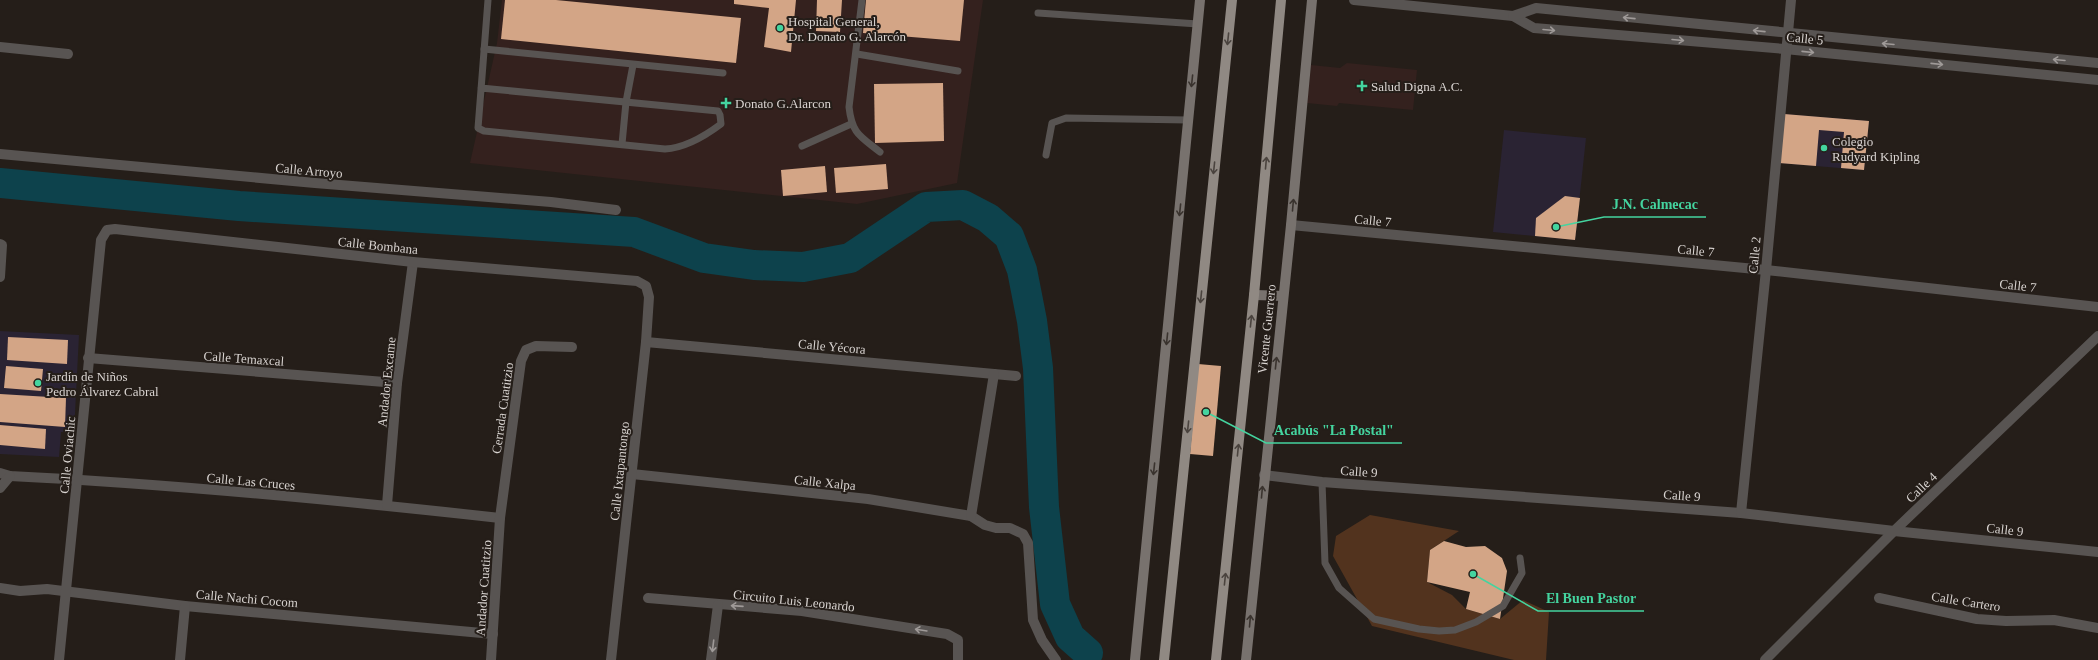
<svg xmlns="http://www.w3.org/2000/svg" width="2098" height="660" viewBox="0 0 2098 660" font-family="'Times New Roman',serif">
<style>
.education{fill:#2a2333}
.medical{fill:#34211e}
.green{fill:#52331e}
.lines{fill:none;stroke-linecap:round;stroke-linejoin:round}
.river{stroke:#0d424c;stroke-width:30}
.building{fill:#d3a586}
.service{stroke:#585452;stroke-width:7}
.minor{stroke:#585452;stroke-width:10}
.secondary{stroke:#78726e;stroke-width:10}
.primary{stroke:#908983;stroke-width:10}
.oneway{stroke:#9f9a98}
.oneway2{stroke:#4a433e}
.oneway3{stroke:#3a332e}
.poi-dot{fill:#44d49f;stroke:#251e19;stroke-width:1.5}
.labels{text-anchor:middle;stroke-width:4;stroke-linejoin:round;paint-order:stroke}
.poi-label{font-size:13px;fill:#d9d4d1;stroke:#251e19;text-anchor:start}
.street-label{font-size:13px;fill:#d9d4d1;stroke:#251e19}
.leader{fill:none;stroke:#44d49f;stroke-width:1.5}
.callout-dot{fill:#44d49f;stroke:#251e19;stroke-width:1.5}
.callout-label{font-size:14px;text-anchor:middle;font-weight:bold;fill:#44d49f;stroke:#251e19;stroke-width:4;stroke-linejoin:round;paint-order:stroke}
</style>
<rect width="100%" height="100%" fill="#251e19"/>
<g class="education">
<polygon points="1784,114 1869,121 1864,170 1779,163"/>
<polygon points="1504,130 1586,138 1575,240 1493,232"/>
<polygon points="0,331 79,335 74,433 61,432 59,457 0,454"/>
</g>
<g class="medical">
<polygon points="502,0 983,0 957,183 857,204 470,163 497,43"/>
<polygon points="1347,63 1417,70 1413,110 1339,103 1337,106 1307,103 1311,65 1340,68"/>
</g>
<polygon class="green" points="1370,515 1459,531 1430,550 1427,582 1452,595 1466,609 1500,619 1523,600 1549,612 1546,660 1514,660 1372,626 1333,556 1336,536"/>
<g class="lines">
<polyline class="river" points="0,183 239,206 634,232 704,258 754,265 803,267 850,258 926,207 963,205 988,218 1009,236 1022,270 1032,321 1038,368 1044,507 1055,604 1070,637 1088,653"/>
</g>
<g class="building">
<polygon points="505,0 556,0 741,18 736,63 501,39"/>
<polygon points="734,0 796,0 791,52 764,47 769,8 734,4"/>
<polygon points="817,0 842,0 840,32 816,31"/>
<polygon points="866,0 964,0 960,41 863,33"/>
<polygon points="943,83 944,141 875,143 874,84"/>
<polygon points="1784,114 1869,121 1864,170 1841,168 1844,132 1819,130 1816,166 1779,163"/>
<polygon points="886,164 888,189 836,193 834,168"/>
<polygon points="825,166 827,192 783,196 781,170"/>
<polygon points="1565,196 1580,198 1575,240 1535,236 1536,218"/>
<polygon points="8,337 68,340 67,364 7,360"/>
<polygon points="1198,364 1221,366 1213,456 1190,454"/>
<polygon points="6,366 43,369 41,391 4,388"/>
<polygon points="0,394 66,398 65,427 0,422"/>
<polygon points="0,425 46,429 45,449 0,445"/>
<polygon points="1444,541 1466,547 1485,546 1502,558 1507,571 1500,619 1466,609 1470,592 1427,582 1430,550"/>
</g>
<g class="lines">
<g class="service">
<path d="M862,0L849,107C852,134 860,136 880,152"/>
<polyline points="1038,13 1198,24"/>
<polyline points="484,49 723,73"/>
<polyline points="857,54 958,71"/>
<path d="M481,88L718,111L720,115L721,124C705,136 685,148 665,149L484,131L478,128L488,0"/>
<polyline points="622,144 626,102 633,65"/>
<polyline points="802,146 851,124"/>
<polyline points="1046,155 1052,123 1066,118 1188,120"/>
<polyline points="1322,482 1325,563 1339,588 1374,619 1419,629 1439,631 1455,630 1476,622 1503,606 1522,573 1520,558"/>
</g>
<g class="minor">
<polyline points="1354,0 1513,16 1534,28 1785,49 2098,80"/>
<polyline points="1513,16 1536,8 2098,63"/>
<polyline points="0,47 68,54"/>
<polyline points="0,154 315,183 551,202 616,210"/>
<polyline points="1291,225 1766,270 2098,307"/>
<polyline points="0,244 2,245 0,277"/>
<polyline points="646,342 1016,376"/>
<polyline points="88,358 397,383"/>
<path d="M0,473L10,476C173,484 337,500 500,518"/>
<polyline points="632,474 868,499 971,516 985,525 996,528 1010,528 1023,534 1028,543 1033,620 1042,640 1056,660"/>
<polyline points="1264,475 1322,482 1741,513 1894,531 2098,552"/>
<polyline points="0,488 10,476"/>
<polyline points="387,505 397,383 413,262"/>
<polyline points="1741,513 1766,270 1791,0"/>
<polyline points="971,516 994,374"/>
<polyline points="0,588 20,591 47,589 185,606 493,634"/>
<polyline points="648,598 802,611 947,634 958,640 958,660"/>
<polyline points="1879,598 1977,619 2006,621 2054,620 2098,628"/>
<polyline points="59,660 101,240 107,230 115,229 413,262 637,281 646,286 649,297 646,342 611,660"/>
<polyline points="180,660 185,606"/>
<polyline points="491,660 500,518 521,361 526,350 536,346 572,347"/>
<polyline points="711,660 718,605"/>
<polyline points="1765,660 1894,531 2098,336"/>
</g>
<g class="secondary">
<polyline points="1254,295 1283,296"/>
<polyline points="1135,660 1200,0"/>
<polyline points="1246,660 1291,225 1312,0"/>
</g>
<g class="primary">
<polyline points="1164,660 1232,0"/>
<polyline points="1216,660 1254,295 1281,0"/>
</g>
</g>
<defs><path id="oneway-shaft" d="M-6 0H5M1.5-3L5.5 0L1.5 3" fill="none" stroke-width="1.6" stroke-linecap="round" stroke-linejoin="round"/></defs>
<g class="oneway">
<use href="#oneway-shaft" transform="translate(1629 18) rotate(-174)"/>
<use href="#oneway-shaft" transform="translate(1549 30) rotate(5)"/>
<use href="#oneway-shaft" transform="translate(1759 31) rotate(-174)"/>
<use href="#oneway-shaft" transform="translate(1678 40) rotate(5)"/>
<use href="#oneway-shaft" transform="translate(1888 44) rotate(-175)"/>
<use href="#oneway-shaft" transform="translate(1808 52) rotate(6)"/>
<use href="#oneway-shaft" transform="translate(2059 60) rotate(-175)"/>
<use href="#oneway-shaft" transform="translate(1937 64) rotate(6)"/>
<use href="#oneway-shaft" transform="translate(737 606) rotate(-176)"/>
<use href="#oneway-shaft" transform="translate(921 630) rotate(-171)"/>
<use href="#oneway-shaft" transform="translate(713 646) rotate(97)"/>
</g>
<g class="oneway2">
<use href="#oneway-shaft" transform="translate(1228 39) rotate(96)"/>
<use href="#oneway-shaft" transform="translate(1266 163) rotate(-85)"/>
<use href="#oneway-shaft" transform="translate(1214 168) rotate(96)"/>
<use href="#oneway-shaft" transform="translate(1201 297) rotate(96)"/>
<use href="#oneway-shaft" transform="translate(1251 321) rotate(-84)"/>
<use href="#oneway-shaft" transform="translate(1188 427) rotate(96)"/>
<use href="#oneway-shaft" transform="translate(1238 450) rotate(-84)"/>
<use href="#oneway-shaft" transform="translate(1225 579) rotate(-84)"/>
</g>
<g class="oneway3">
<use href="#oneway-shaft" transform="translate(1192 81) rotate(96)"/>
<use href="#oneway-shaft" transform="translate(1293 205) rotate(-85)"/>
<use href="#oneway-shaft" transform="translate(1180 210) rotate(96)"/>
<use href="#oneway-shaft" transform="translate(1167 339) rotate(96)"/>
<use href="#oneway-shaft" transform="translate(1276 363) rotate(-84)"/>
<use href="#oneway-shaft" transform="translate(1154 469) rotate(96)"/>
<use href="#oneway-shaft" transform="translate(1262 492) rotate(-85)"/>
<use href="#oneway-shaft" transform="translate(1250 621) rotate(-85)"/>
</g>
<g class="poi-dot">
<circle cx="780" cy="28" r="4"/>
<path d="M1360 80h4v4h4v4h-4v4h-4v-4h-4v-4h4z"/>
<path d="M724 97h4v4h4v4h-4v4h-4v-4h-4v-4h4z"/>
<circle cx="1824" cy="148" r="4"/>
<circle cx="38" cy="383" r="4"/>
</g>
<g class="labels">
<g class="poi-label">
<text x="788" y="26">Hospital General,<tspan x="788" dy="15">Dr. Donato G. Alarcón</tspan></text>
<text x="1371" y="91">Salud Digna A.C.</text>
<text x="735" y="108">Donato G.Alarcon</text>
<text x="1832" y="146">Colegio<tspan x="1832" dy="15">Rudyard Kipling</tspan></text>
<text x="46" y="381">Jardín de Niños<tspan x="46" dy="15">Pedro Álvarez Cabral</tspan></text>
</g>
<g class="street-label">
<text transform="translate(1805 38) rotate(5)" y="5">Calle 5</text>
<text transform="translate(309 170) rotate(5)" y="5">Calle Arroyo</text>
<text transform="translate(1373 220) rotate(5)" y="5">Calle 7</text>
<text transform="translate(378 245) rotate(6)" y="5">Calle Bombana</text>
<text transform="translate(1696 250) rotate(5)" y="5">Calle 7</text>
<text transform="translate(1754 255) rotate(-85)" y="5">Calle 2</text>
<text transform="translate(2018 285) rotate(6)" y="5">Calle 7</text>
<text transform="translate(1266 329) rotate(-84)" y="5">Vicente Guerrero</text>
<text transform="translate(832 346) rotate(5)" y="5">Calle Yécora</text>
<text transform="translate(244 358) rotate(4)" y="5">Calle Temaxcal</text>
<text transform="translate(386 382) rotate(-84)" y="5">Andador Excame</text>
<text transform="translate(502 408) rotate(-82)" y="5">Cerrada Cuatitzio</text>
<text transform="translate(67 455) rotate(-85)" y="5">Calle Oviachic</text>
<text transform="translate(619 471) rotate(-84)" y="5">Calle Ixtapantongo</text>
<text transform="translate(1359 471) rotate(4)" y="5">Calle 9</text>
<text transform="translate(251 481) rotate(5)" y="5">Calle Las Cruces</text>
<text transform="translate(825 482) rotate(6)" y="5">Calle Xalpa</text>
<text transform="translate(1921 487) rotate(-44)" y="5">Calle 4</text>
<text transform="translate(1682 495) rotate(4)" y="5">Calle 9</text>
<text transform="translate(2005 529) rotate(6)" y="5">Calle 9</text>
<text transform="translate(483 588) rotate(-86)" y="5">Andador Cuatitzio</text>
<text transform="translate(247 598) rotate(5)" y="5">Calle Nachi Cocom</text>
<text transform="translate(794 600) rotate(6)" y="5">Circuito Luis Leonardo</text>
<text transform="translate(1966 601) rotate(9)" y="5">Calle Cartero</text>
</g>
</g>
<path class="leader" d="M1556 227L1604 217H1706M1206 412L1266 443H1402M1473 574L1538 611H1644"/>
<g class="callout-dot">
<circle cx="1556" cy="227" r="4"/>
<circle cx="1206" cy="412" r="4"/>
<circle cx="1473" cy="574" r="4"/>
</g>
<g class="callout-label">
<text x="1655" y="209">J.N. Calmecac</text>
<text x="1334" y="435">Acabús "La Postal"</text>
<text x="1591" y="603">El Buen Pastor</text>
</g>
</svg>
